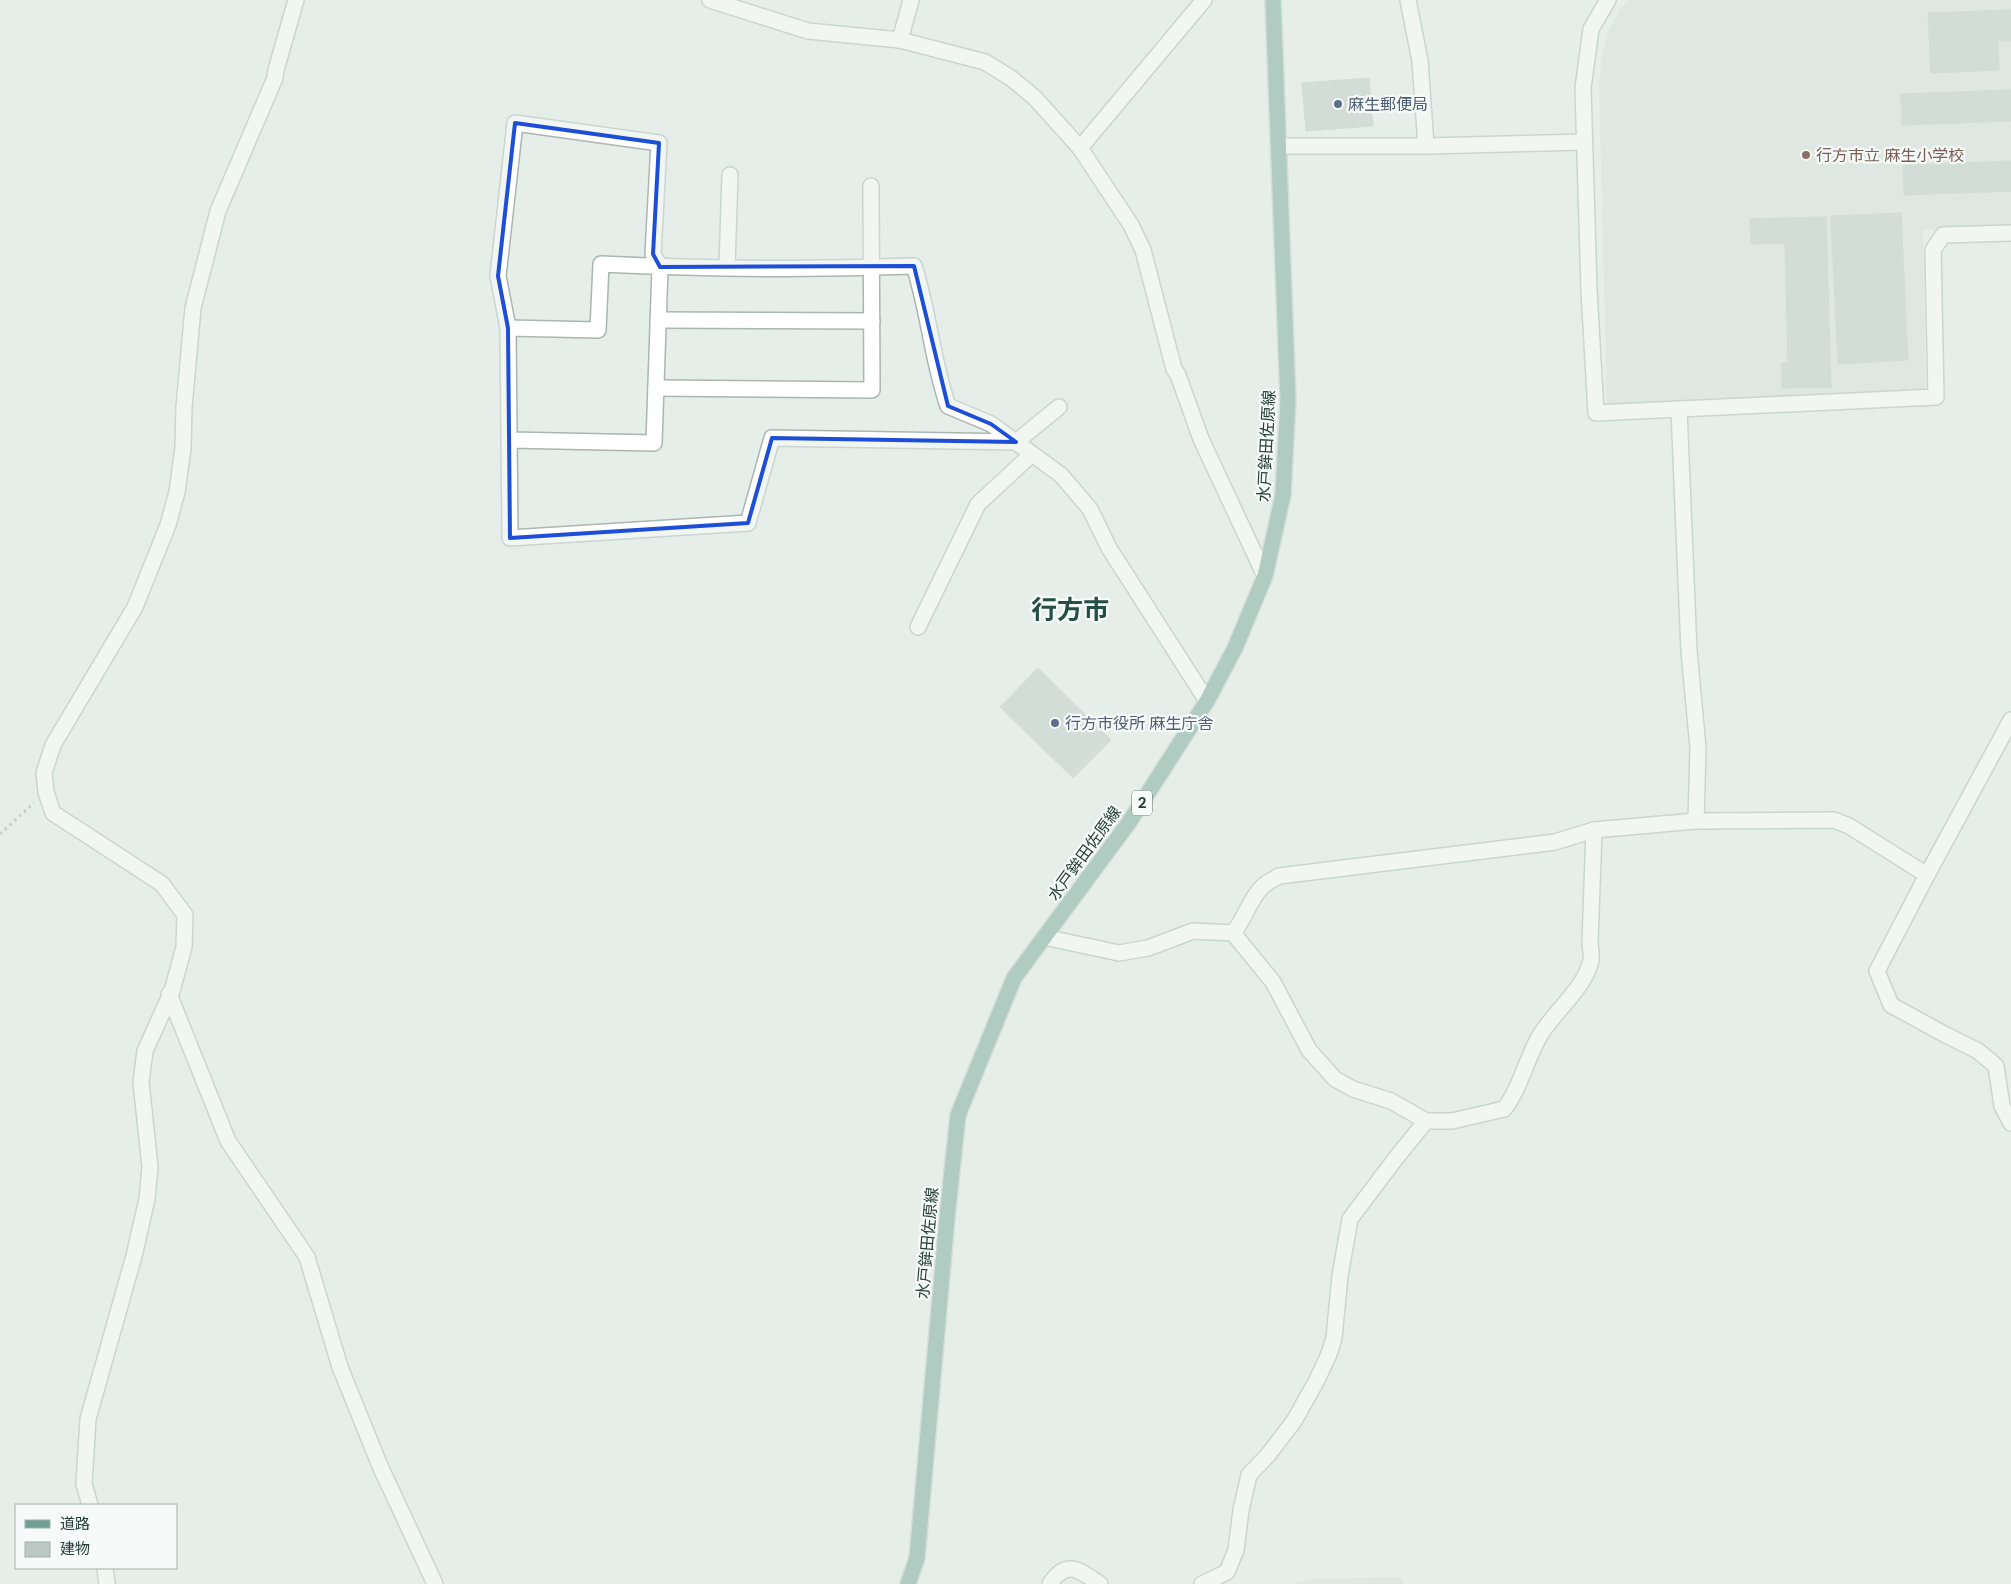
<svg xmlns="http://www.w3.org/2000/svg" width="2011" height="1584" viewBox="0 0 2011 1584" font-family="'DM Sans','Noto Sans JP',sans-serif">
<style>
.built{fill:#d4ddd9}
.building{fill:#bbc8c3;stroke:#b9c7c1}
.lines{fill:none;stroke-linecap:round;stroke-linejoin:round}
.minor-casing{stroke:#a9b6b1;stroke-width:18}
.major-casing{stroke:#c2c9c7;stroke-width:18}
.path{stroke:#89afa3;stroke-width:3;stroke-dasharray:2.5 4;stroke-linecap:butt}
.minor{stroke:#fff;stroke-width:15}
.major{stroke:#6e9f92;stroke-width:15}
.marked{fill:none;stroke:#1d4ed8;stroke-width:4;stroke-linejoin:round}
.service-dot{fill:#5c6f8a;stroke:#f6faf8;stroke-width:2}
.education-dot{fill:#8d6e63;stroke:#f6faf8;stroke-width:2}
.labels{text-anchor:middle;stroke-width:4.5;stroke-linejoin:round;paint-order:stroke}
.shield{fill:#f6faf8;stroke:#647672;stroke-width:1}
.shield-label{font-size:15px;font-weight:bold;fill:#263e38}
.service-label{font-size:16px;fill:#4e5e75;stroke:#f6faf8;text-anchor:start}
.education-label{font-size:16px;fill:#785e54;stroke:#f6faf8;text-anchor:start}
.street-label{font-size:16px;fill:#263e38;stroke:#f6faf8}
.town-label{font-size:26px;font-weight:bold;fill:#234f44;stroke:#f6faf8}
</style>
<rect width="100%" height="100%" fill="#e6eeea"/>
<g class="built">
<polygon points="1629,0 2011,0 2011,225 1923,230 1926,398 1607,407 1599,84 1602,55 1609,29 1621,8"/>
<polygon points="1400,1577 1404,1584 1290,1584 1317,1579"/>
</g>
<g class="building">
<polygon points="2011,10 2011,41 1998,41 1999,70 1931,73 1928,13"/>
<polygon points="1369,78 1373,126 1306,131 1302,83"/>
<polygon points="2011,90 2011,121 1902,125 1901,94"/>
<polygon points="2011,161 2011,191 1904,195 1903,165"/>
<polygon points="1901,213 1908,360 1838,364 1831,216"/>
<polygon points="1826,217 1831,387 1782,388 1781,363 1788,363 1785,243 1751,244 1750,219"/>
<polygon points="1038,668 1111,740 1073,778 1000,707"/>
</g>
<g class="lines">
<g class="minor-casing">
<g id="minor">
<polyline points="710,0 808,31 900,40 985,62 1011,78 1035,98 1080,148 1131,225 1143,250 1174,369 1178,375 1201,439 1265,576"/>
<polyline points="1408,0 1420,61 1426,146"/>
<polyline points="1608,0 1591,29 1583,88 1589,290 1596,413 1936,397 1933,250 1943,235 2011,233"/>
<polyline points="900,40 911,0"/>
<polyline points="1278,146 1426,146 1584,142"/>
<polyline points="1080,148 1204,0"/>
<polyline points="727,267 730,175"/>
<polyline points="658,320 872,321"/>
<path d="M508,328L598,330L601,264C705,269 810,270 914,266C929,312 932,360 948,406L991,424L1061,475L1090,509L1109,548L1207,701"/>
<polyline points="656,388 872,390 871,186"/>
<polyline points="1679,409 1689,651 1698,748 1696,821"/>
<polyline points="510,440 654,443 660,267 653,254 659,143 515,123 498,276 508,328 510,538 748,523 772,438 1016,442 1059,407"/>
<polyline points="918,627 978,504 1032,454"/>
<polyline points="2011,720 1927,875 1877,971 1891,1005 1944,1034 1978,1051 1996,1066 2002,1106 2011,1123"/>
<path d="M1233,933C1245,919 1249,900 1262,887C1267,882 1274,879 1279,876L1555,842L1594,830L1696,821L1834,820L1849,826L1927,875"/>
<polyline points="1044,937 1119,953 1148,948 1193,931 1233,933 1273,982 1309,1050 1335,1079 1353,1089 1391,1101 1426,1121"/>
<polyline points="169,994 228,1141 307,1257 340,1367 380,1466 435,1584"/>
<polyline points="90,1505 84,1484 88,1419 134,1256 147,1199 150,1167 141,1082 145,1051 172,991 184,947 185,915 162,884 53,813 46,792 44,773 53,745 135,607 168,525 177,492 183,448 184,407 193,308 218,211 275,78 276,70 296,0"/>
<polyline points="105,1568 107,1584"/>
<path d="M1050,1584C1067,1558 1080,1571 1100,1584"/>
<path d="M1202,1584L1227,1572L1236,1550L1241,1510L1249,1475L1268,1455L1294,1421L1317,1380L1329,1354L1334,1338L1340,1276L1350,1219L1396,1158L1426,1121H1452L1504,1109C1520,1089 1526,1060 1539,1037C1554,1011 1583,991 1591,961C1592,955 1590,947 1590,942L1594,830"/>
</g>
</g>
<g class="major-casing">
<polyline id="major" points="908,1584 917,1558 947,1218 958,1115 1014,978 1130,821 1207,701 1235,648 1265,576 1283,495 1288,400 1273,0"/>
</g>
<polyline class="path" points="0,834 34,803"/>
<use href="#minor" class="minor"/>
<use href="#major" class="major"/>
</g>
<path d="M0 0H2011V1584H0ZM515,123L659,143L653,254L660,267L914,266L948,406L991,424L1016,442L772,438L748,523L510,538L508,328L498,276Z" fill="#e6eeea" fill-opacity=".55" fill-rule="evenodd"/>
<path class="marked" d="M515,123L659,143L653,254L660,267L914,266L948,406L991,424L1016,442L772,438L748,523L510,538L508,328L498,276Z"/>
<g class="service-dot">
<circle cx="1338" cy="104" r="5"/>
<circle cx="1055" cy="723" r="5"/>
</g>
<circle class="education-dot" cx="1806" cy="155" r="5"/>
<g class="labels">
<rect class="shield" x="1132" y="790.5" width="20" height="25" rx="4"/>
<g class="shield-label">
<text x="1142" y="808">2</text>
</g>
<g class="service-label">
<text x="1348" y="110">麻生郵便局</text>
<text x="1065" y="729">行方市役所 麻生庁舎</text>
</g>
<g class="education-label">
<text x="1816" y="161">行方市立 麻生小学校</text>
</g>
<g class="street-label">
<text transform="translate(1266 446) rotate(-87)" y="6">水戸鉾田佐原線</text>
<text transform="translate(1084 853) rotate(-54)" y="6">水戸鉾田佐原線</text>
<text transform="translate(927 1243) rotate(-85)" y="6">水戸鉾田佐原線</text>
</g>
<g class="town-label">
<text x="1070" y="619">行方市</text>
</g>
</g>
<rect x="15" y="1504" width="162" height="65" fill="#f6faf8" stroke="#a3afab"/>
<rect x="25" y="1520" width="25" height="8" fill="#6e9f92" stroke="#a3afab"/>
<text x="60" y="1529" font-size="15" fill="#263e38">道路</text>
<rect x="25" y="1542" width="25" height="15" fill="#bbc8c3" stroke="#a3afab"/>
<text x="60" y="1554" font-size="15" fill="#263e38">建物</text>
</svg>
